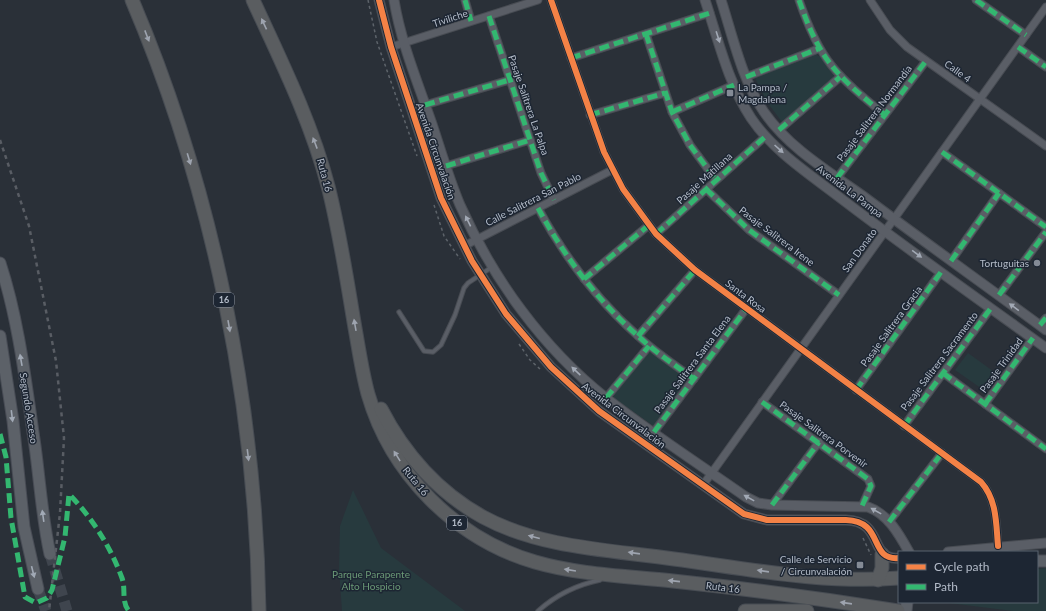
<svg xmlns="http://www.w3.org/2000/svg" width="1046" height="611" viewBox="0 0 1046 611" font-family="Lato,sans-serif">
<style>
.green{fill:#273a3e}
.lines{fill:none;stroke-linecap:round;stroke-linejoin:round}
.primary-tunnel{stroke:#3f454e;stroke-width:11;stroke-dasharray:11 5.5;stroke-linecap:butt}
.service-casing{stroke:#484c53;stroke-width:5.5}
.minor-casing{stroke:#484c53;stroke-width:9}
.tertiary-casing{stroke:#484c53;stroke-width:11}
.primary-casing{stroke:#484c55;stroke-width:13}
.motorway-casing{stroke:#474c53;stroke-width:15}
.path{stroke:#5d636a;stroke-width:1.5;stroke-dasharray:3 3;stroke-linecap:butt}
.service{stroke:#5a5e66;stroke-width:3.5}
.minor{stroke:#5a5e66;stroke-width:7}
.tertiary{stroke:#5a5e66;stroke-width:9}
.primary{stroke:#5c6168;stroke-width:11}
.motorway{stroke:#5a5d60;stroke-width:13}
.rail{stroke:#595d64;stroke-width:2.5;stroke-dasharray:4 4;stroke-linecap:butt}
.quiet{stroke:#33b770;stroke-width:5;stroke-dasharray:10 5;stroke-linecap:butt}
.cycleway-casing{stroke:#1d2633;stroke-width:8}
.cycleway{stroke:#f48246;stroke-width:6}
.oneway{fill:#9ea4af}
.oneway2{fill:#a2a9b5}
.oneway3{fill:#a2aab6}
.poi-dot{fill:#848b96;stroke:#1d2633;stroke-width:1.5}
.labels{text-anchor:middle;stroke-width:3;stroke-linejoin:round;paint-order:stroke}
.shield{fill:#1d2633;stroke:#878f9c;stroke-width:1}
.shield-label{font-size:9px;font-weight:bold;fill:#b4bcc9}
.street-label{font-size:10px;fill:#b4bcc9;stroke:#1d2633}
.poi-label{font-size:10px;fill:#b4bcc9;stroke:#1d2633;text-anchor:end}
.park-label{font-size:10px;fill:#6b9a76;stroke:#1d2633}
</style>
<rect width="100%" height="100%" fill="#2a3038"/>
<g class="green">
<polygon points="815,54 821,57 834,74 833,78 782,122 767,102 755,78"/>
<polygon points="647,353 652,353 686,376 687,383 656,425 652,425 614,398 613,393"/>
<polygon points="968,353 997,374 985,391 955,370"/>
<polygon points="353,490 381,548 465,611 342,611 339,569 340,526"/>
<polygon points="1046,568 1046,611 1013,611 941,602 1037,602 1037,569"/>
</g>
<g class="lines">
<g class="primary-tunnel">
<polyline points="50,554 67,611"/>
<polyline points="38,589 46,611"/>
</g>
<g class="service-casing">
<g id="service">
<polyline points="399,312 424,351 433,352 441,345 455,315 464,288 468,283 492,267"/>
<path d="M538,611C556,595 576,585 600,580"/>
</g>
</g>
<g class="minor-casing">
<g id="minor">
<polyline points="465,0 471,21"/>
<path d="M551,0L604,152L623,189L656,234L695,270L981,482C997,500 996,523 998,546"/>
<path d="M799,0C820,61 836,75 885,115"/>
<polyline points="870,0 890,30 907,47 1046,146"/>
<polyline points="976,0 1026,35"/>
<polyline points="489,16 541,173 554,200"/>
<polyline points="646,34 672,112 690,145 716,180"/>
<polyline points="391,47 538,0"/>
<polyline points="1018,47 1046,67"/>
<polyline points="571,58 710,13"/>
<polyline points="746,77 818,49"/>
<polyline points="425,105 509,80"/>
<polyline points="672,112 734,85"/>
<polyline points="590,115 665,93"/>
<polyline points="779,130 840,77"/>
<polyline points="942,152 1046,227"/>
<polyline points="446,166 530,140"/>
<polyline points="837,178 926,61"/>
<polyline points="706,189 749,230 839,295"/>
<path d="M538,208C564,256 597,300 638,336C655,352 675,365 694,379"/>
<polyline points="656,234 766,136"/>
<polyline points="464,246 612,170"/>
<polyline points="951,261 999,193"/>
<polyline points="584,279 649,225"/>
<polyline points="999,295 1046,232"/>
<polyline points="1040,325 1046,318"/>
<polyline points="638,336 695,270"/>
<polyline points="943,373 1046,449"/>
<polyline points="856,390 941,272"/>
<polyline points="606,398 649,346"/>
<polyline points="762,402 868,479 871,486 862,506"/>
<polyline points="985,404 1033,338"/>
<polyline points="904,426 991,308"/>
<polyline points="654,432 746,309"/>
<polyline points="703,485 1046,7"/>
<polyline points="772,505 819,442"/>
<polyline points="889,522 942,453"/>
</g>
</g>
<g class="tertiary-casing">
<g id="tertiary">
<path d="M379,0L391,47L441,198L472,261L506,314L551,367L599,411L744,514L767,520H846C885,521 868,561 899,558"/>
<path d="M394,0C401,43 418,83 432,124C441,151 449,179 460,205C493,279 543,348 606,398C651,433 699,464 746,497L758,503L772,505L868,507C888,514 899,534 909,552"/>
<path d="M705,0C718,39 728,83 751,118C774,152 811,175 843,200C910,251 978,299 1046,348"/>
<path d="M721,0C733,37 742,80 764,112C789,148 828,171 863,196C923,241 985,285 1046,330"/>
<polyline points="948,552 1046,543"/>
</g>
</g>
<g class="primary-casing">
<g id="primary">
<path d="M0,263C19,321 26,385 35,446C40,482 42,518 50,554"/>
<polyline points="0,336 13,421 24,527 38,589"/>
<polyline points="1037,561 1046,561"/>
<polyline points="906,611 907,602"/>
</g>
</g>
<g class="motorway-casing">
<g id="motorway">
<path d="M132,0C213,190 256,405 259,611"/>
<path d="M253,0C281,61 311,121 328,186C340,233 347,281 355,328C359,350 362,372 368,394C391,474 456,539 535,562C580,575 627,576 673,581C749,589 824,599 898,611"/>
<path d="M381,409C404,454 439,493 483,517C540,548 611,550 674,559C749,569 823,584 899,578"/>
<polyline points="878,580 882,568 882,554"/>
<polyline points="745,611 807,611"/>
</g>
</g>
<g class="path">
<polyline points="368,0 377,42 417,156"/>
<polyline points="434,205 444,236 460,259"/>
<polyline points="519,344 530,360 540,369"/>
<polyline points="863,538 871,555"/>
</g>
<use href="#service" class="service"/>
<use href="#minor" class="minor"/>
<use href="#tertiary" class="tertiary"/>
<use href="#primary" class="primary"/>
<use href="#motorway" class="motorway"/>
<polyline class="rail" points="0,140 29,226 56,361 64,438 60,513 49,611"/>
<g class="quiet">
<polyline points="465,0 471,21"/>
<path d="M799,0C820,61 836,75 885,115"/>
<polyline points="976,0 1026,35"/>
<polyline points="489,16 541,173 554,200"/>
<polyline points="646,34 672,112 690,145 716,180"/>
<polyline points="1018,47 1046,67"/>
<polyline points="571,58 710,13"/>
<polyline points="746,77 818,49"/>
<polyline points="425,105 509,80"/>
<polyline points="672,112 734,85"/>
<polyline points="590,115 665,93"/>
<polyline points="779,130 840,77"/>
<polyline points="942,152 1046,227"/>
<polyline points="446,166 530,140"/>
<polyline points="837,178 926,61"/>
<polyline points="706,189 749,230 839,295"/>
<path d="M538,208C564,256 597,300 638,336C655,352 675,365 694,379"/>
<polyline points="656,234 766,136"/>
<polyline points="951,261 999,193"/>
<polyline points="584,279 649,225"/>
<polyline points="999,295 1046,232"/>
<polyline points="1040,325 1046,318"/>
<polyline points="638,336 695,270"/>
<polyline points="943,373 1046,449"/>
<polyline points="856,390 941,272"/>
<polyline points="606,398 649,346"/>
<polyline points="762,402 868,479 871,486 862,506"/>
<polyline points="985,404 1033,338"/>
<polyline points="904,426 991,308"/>
<polyline points="654,432 746,309"/>
<path d="M0,434L6,457L11,518L25,597L36,603L47,598L52,590L65,537L69,494C93,519 110,546 122,578C126,589 121,602 129,611"/>
<polyline points="772,505 819,442"/>
<polyline points="889,522 942,453"/>
</g>
<g class="cycleway-casing">
<g id="cycleway">
<path d="M379,0L391,47L441,198L472,261L506,314L551,367L599,411L744,514L767,520H846C885,521 868,561 899,558"/>
<path d="M551,0L604,152L623,189L656,234L695,270L981,482C997,500 996,523 998,546"/>
</g>
</g>
<use href="#cycleway" class="cycleway"/>
</g>
<defs><path id="oneway-solid" d="M-6-.8H1V-3.2L6.5 0L1 3.2V.8H-6Z"/></defs>
<g class="oneway">
<use href="#oneway-solid" transform="translate(264 24) rotate(-115)"/>
<use href="#oneway-solid" transform="translate(147 36) rotate(69)"/>
<use href="#oneway-solid" transform="translate(315 143) rotate(-111)"/>
<use href="#oneway-solid" transform="translate(189 159) rotate(73)"/>
<use href="#oneway-solid" transform="translate(355 325) rotate(-100)"/>
<use href="#oneway-solid" transform="translate(229 326) rotate(80)"/>
<use href="#oneway-solid" transform="translate(248 455) rotate(83)"/>
<use href="#oneway-solid" transform="translate(397 456) rotate(-122)"/>
<use href="#oneway-solid" transform="translate(534 537) rotate(-165)"/>
<use href="#oneway-solid" transform="translate(634 553) rotate(-172)"/>
<use href="#oneway-solid" transform="translate(570 570) rotate(-171)"/>
<use href="#oneway-solid" transform="translate(763 571) rotate(-172)"/>
<use href="#oneway-solid" transform="translate(674 581) rotate(-174)"/>
<use href="#oneway-solid" transform="translate(846 603) rotate(-172)"/>
</g>
<g class="oneway2">
<use href="#oneway-solid" transform="translate(718 37) rotate(72)"/>
<use href="#oneway-solid" transform="translate(779 149) rotate(42)"/>
<use href="#oneway-solid" transform="translate(468 221) rotate(-116)"/>
<use href="#oneway-solid" transform="translate(917 254) rotate(36)"/>
<use href="#oneway-solid" transform="translate(1014 307) rotate(-144)"/>
<use href="#oneway-solid" transform="translate(576 371) rotate(-137)"/>
<use href="#oneway-solid" transform="translate(749 498) rotate(-151)"/>
<use href="#oneway-solid" transform="translate(876 511) rotate(-151)"/>
</g>
<g class="oneway3">
<use href="#oneway-solid" transform="translate(21 360) rotate(-100)"/>
<use href="#oneway-solid" transform="translate(12 416) rotate(83)"/>
<use href="#oneway-solid" transform="translate(43 516) rotate(-98)"/>
<use href="#oneway-solid" transform="translate(33 572) rotate(76)"/>
</g>
<g class="poi-dot">
<rect x="726" y="89" width="8" height="8" rx="2"/>
<circle cx="1037" cy="263" r="4"/>
<rect x="856" y="561" width="8" height="8" rx="2"/>
</g>
<g class="labels">
<g class="shield">
<rect x="214" y="293" width="20" height="14" rx="3"/>
<rect x="447" y="516" width="20" height="14" rx="3"/>
</g>
<g class="shield-label">
<text x="224" y="303">16</text>
<text x="457" y="526">16</text>
</g>
<g class="street-label">
<text transform="translate(450 18) rotate(-18)" y="4">Tiviliche</text>
<text transform="translate(958 71) rotate(36)" y="4">Calle 4</text>
<text transform="translate(529 105) rotate(71)" y="4">Pasaje Salitrera La Palpa</text>
<text transform="translate(874 113) rotate(-53)" y="4">Pasaje Salitrera Normandía</text>
<text transform="translate(436 151) rotate(71)" y="4">Avenida Circunvalación</text>
<text transform="translate(325 175) rotate(75)" y="4">Ruta 16</text>
<text transform="translate(704 178) rotate(-42)" y="4">Pasaje Matillana</text>
<text transform="translate(850 191) rotate(37)" y="4">Avenida La Pampa</text>
<text transform="translate(533 199) rotate(-27)" y="4">Calle Salitrera San Pablo</text>
<text transform="translate(777 236) rotate(37)" y="4">Pasaje Salitrera Irene</text>
<text transform="translate(859 250) rotate(-54)" y="4">San Donato</text>
<text transform="translate(746 296) rotate(37)" y="4">Santa Rosa</text>
<text transform="translate(891 326) rotate(-54)" y="4">Pasaje Salitrera Gracia</text>
<text transform="translate(939 361) rotate(-53)" y="4">Pasaje Salitrera Sacramento</text>
<text transform="translate(692 364) rotate(-53)" y="4">Pasaje Salitrera Santa Elena</text>
<text transform="translate(1001 365) rotate(-54)" y="4">Pasaje Trinidad</text>
<text transform="translate(29 408) rotate(81)" y="4">Segundo Acceso</text>
<text transform="translate(624 415) rotate(37)" y="4">Avenida Circunvalación</text>
<text transform="translate(824 434) rotate(36)" y="4">Pasaje Salitrera Porvenir</text>
<text transform="translate(416 481) rotate(51)" y="4">Ruta 16</text>
<text transform="translate(723 587) rotate(7)" y="4">Ruta 16</text>
</g>
<g class="poi-label">
<text x="738" y="91" text-anchor="start">La Pampa /<tspan x="738" dy="12">Magdalena</tspan></text>
<text x="1029" y="267">Tortuguitas</text>
<text x="852" y="563">Calle de Servicio<tspan x="852" dy="12">/ Circunvalación</tspan></text>
</g>
<g class="park-label">
<text x="371" y="578">Parque Parapente<tspan x="371" dy="12">Alto Hospicio</tspan></text>
</g>
</g>
<rect x="898" y="551" width="140" height="52" fill="#1d2633" stroke="#59626f"/>
<rect x="906" y="564" width="20" height="6" fill="#f48246" stroke="#59626f"/>
<text x="934" y="571" font-size="12" fill="#b4bcc9">Cycle path</text>
<rect x="906" y="584" width="20" height="6" fill="#33b770" stroke="#59626f"/>
<text x="934" y="591" font-size="12" fill="#b4bcc9">Path</text>
</svg>
